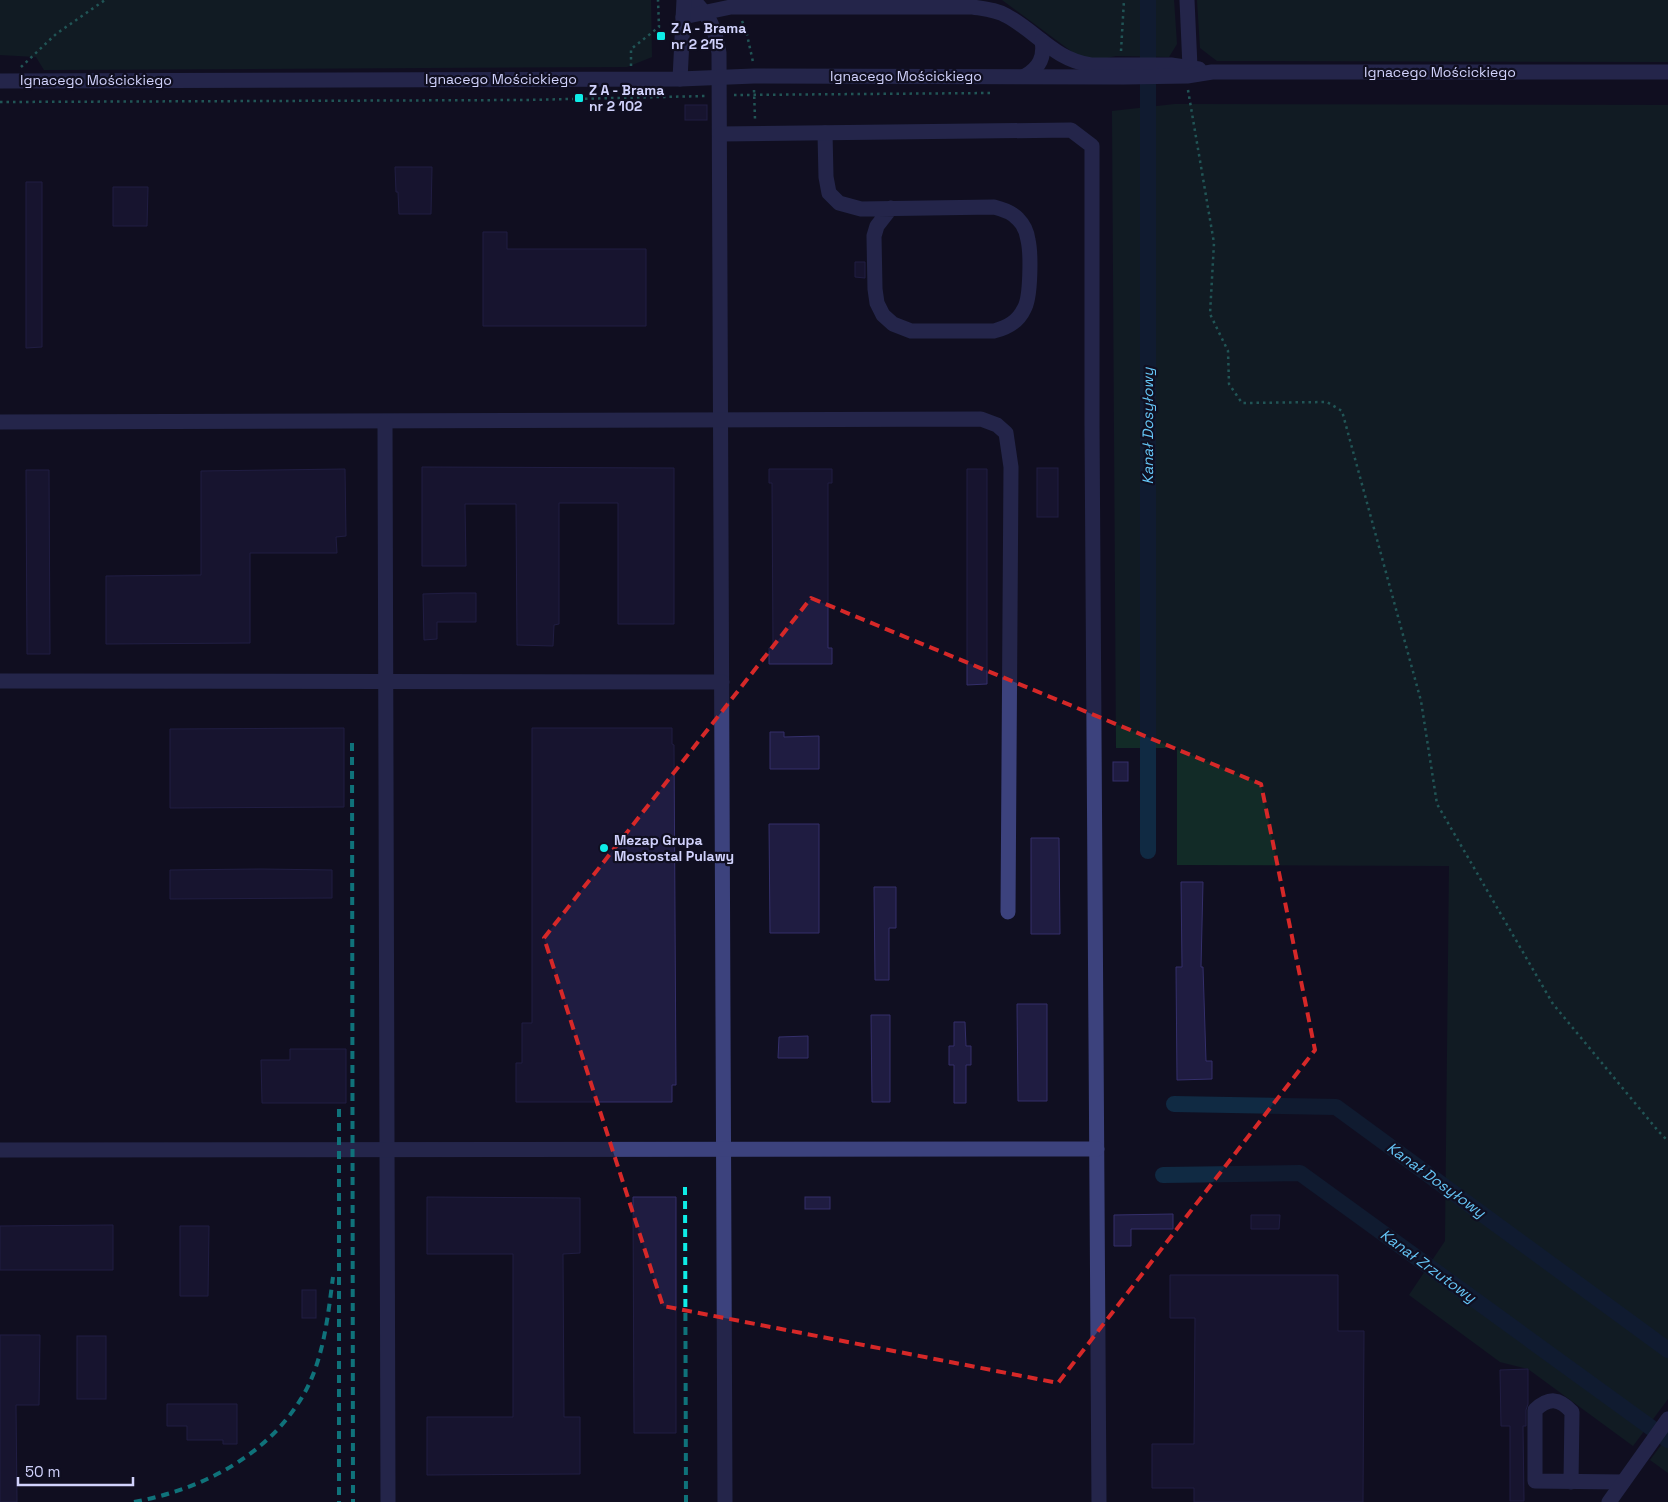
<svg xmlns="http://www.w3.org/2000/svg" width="1668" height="1502" viewBox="0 0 1668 1502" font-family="'Space Grotesk',sans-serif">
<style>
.green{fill:#122b27}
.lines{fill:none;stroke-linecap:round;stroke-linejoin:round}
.canal{stroke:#102a43;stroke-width:16}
.building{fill:#1f1c41;stroke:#342f6b}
.path{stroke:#35ac97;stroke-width:2.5;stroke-dasharray:2.5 4;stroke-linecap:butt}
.minor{stroke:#3c427d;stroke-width:15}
.rail{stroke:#0eece7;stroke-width:4;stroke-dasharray:8 6;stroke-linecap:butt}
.marked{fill:none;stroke:#d62828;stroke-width:4;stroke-dasharray:10 6;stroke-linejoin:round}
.poi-dot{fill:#0eece7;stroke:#100f21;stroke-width:2}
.labels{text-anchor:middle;stroke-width:4.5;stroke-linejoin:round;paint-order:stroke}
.poi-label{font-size:14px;font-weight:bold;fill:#d1d2fc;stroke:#100f21;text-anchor:start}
.street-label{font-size:14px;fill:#d1d2fc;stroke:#100f21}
.water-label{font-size:15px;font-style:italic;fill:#65c5f6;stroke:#100f21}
</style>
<rect width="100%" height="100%" fill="#100f21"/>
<g class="green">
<polygon points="0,0 651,0 652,57 627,67 44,70 36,57 0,55"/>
<polygon points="1002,0 1174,0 1177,44 1169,57 1116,56 1097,60 1075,54"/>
<polygon points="1197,0 1668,0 1668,62 1217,61 1200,48"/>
<polygon points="1175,104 1668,105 1668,1399 1633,1446 1528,1369 1500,1362 1409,1295 1445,1241 1449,866 1177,865 1177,748 1116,748 1112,111"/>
<polygon points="1668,1436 1668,1473 1650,1460"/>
</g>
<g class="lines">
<g class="canal">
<polyline points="1148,851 1148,0"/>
<polyline points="1174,1104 1336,1107 1668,1350"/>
<polyline points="1163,1175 1300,1173 1668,1440"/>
</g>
</g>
<g class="building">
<rect x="685" y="105" width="22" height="15"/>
<polygon points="395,167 432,167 431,214 399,214 398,192 396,192"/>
<polygon points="26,182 42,182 42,347 26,348"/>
<polygon points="113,187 148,187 147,226 113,226"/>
<polygon points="483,232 507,232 507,249 646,249 646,326 483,326"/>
<polygon points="855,262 865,262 865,278 855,277"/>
<polygon points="422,467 674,468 674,624 618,624 618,503 559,503 559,624 554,625 553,646 517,645 516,504 465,504 466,566 422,566"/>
<rect x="1037" y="468" width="21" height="49"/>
<polygon points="345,469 346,536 336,537 337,553 250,553 250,643 106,644 106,576 201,575 201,471"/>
<polygon points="769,469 832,469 832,483 828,483 828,648 832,648 832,664 769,664 769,648 773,648 772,483 769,483"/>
<polygon points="967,469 987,469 987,684 967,685"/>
<polygon points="26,470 49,470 50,654 27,654"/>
<polygon points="454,593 476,593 476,622 437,622 437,639 424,640 423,594"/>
<polygon points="344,728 344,807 170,808 170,729"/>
<polygon points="532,728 672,728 672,744 674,745 676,1085 672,1085 672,1102 516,1102 516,1063 522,1063 522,1023 532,1023"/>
<polygon points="770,732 784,732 784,737 819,736 819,769 770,769"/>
<rect x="1113" y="762" width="15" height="19"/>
<polygon points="769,824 819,824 819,933 770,933"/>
<polygon points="1031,838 1059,838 1060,934 1031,934"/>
<polygon points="261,869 332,870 332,898 170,899 170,870"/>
<polygon points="1181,882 1203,882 1201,967 1203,967 1206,1061 1212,1061 1212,1079 1177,1080 1176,967 1182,967"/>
<polygon points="874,887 896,887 896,928 889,928 889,980 875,980"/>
<polygon points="1017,1004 1047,1004 1047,1101 1018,1101"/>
<polygon points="871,1015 890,1015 890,1102 872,1102"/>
<polygon points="954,1022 965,1022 966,1046 971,1046 971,1065 966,1065 966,1103 954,1103 954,1065 949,1065 949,1046 954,1046"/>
<polygon points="808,1036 808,1058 778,1058 779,1037"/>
<polygon points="290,1049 346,1049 346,1103 262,1103 261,1060 290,1060"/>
<polygon points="427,1197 580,1198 580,1253 563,1254 564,1417 580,1417 580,1474 427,1475 427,1417 513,1417 513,1254 427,1254"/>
<polygon points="633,1197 676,1197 676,1433 634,1433"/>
<rect x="805" y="1197" width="25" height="12"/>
<polygon points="1173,1214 1173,1229 1131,1229 1131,1246 1114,1246 1114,1215"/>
<polygon points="1251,1215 1280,1215 1279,1229 1251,1229"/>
<polygon points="113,1225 113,1270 0,1270 0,1226"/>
<polygon points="180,1226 209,1226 208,1296 180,1296"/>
<polygon points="1170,1275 1338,1275 1338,1331 1364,1331 1363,1502 1194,1502 1194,1488 1152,1488 1152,1444 1194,1444 1195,1318 1170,1318"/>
<rect x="302" y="1290" width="14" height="28"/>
<polygon points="0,1335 40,1335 39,1405 16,1405 17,1502 0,1502"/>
<rect x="77" y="1336" width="29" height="63"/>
<polygon points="1528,1369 1528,1404 1526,1410 1526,1426 1523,1426 1524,1501 1510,1501 1510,1426 1501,1426 1500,1370"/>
<polygon points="167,1404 237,1404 237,1444 223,1444 223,1440 187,1440 187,1426 167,1426"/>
</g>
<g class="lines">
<g class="path">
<polyline points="742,21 746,30 753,62"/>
<polyline points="1121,51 1124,0"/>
<polyline points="631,66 631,49 659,27 658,0"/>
<polyline points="21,67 56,34 105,0"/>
<polyline points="754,90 755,119"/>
<polyline points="1188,90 1214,243 1210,314 1228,351 1229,384 1242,403 1327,402 1342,411 1421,701 1437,804 1553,1004 1659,1132 1668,1141"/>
<polyline points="734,95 991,93"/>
<polyline points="0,102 526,100 706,96"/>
</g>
<g class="minor">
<path d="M693,0C711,18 715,28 719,53L725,1502"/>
<polyline points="1187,0 1190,67"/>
<path d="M683,17L731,7H973C985,9 997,10 1007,16C1038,33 1055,60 1091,65H1171L1199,69"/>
<path d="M1025,76C1039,68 1045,57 1042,41"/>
<polyline points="680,79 684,0"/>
<polyline points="0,81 680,79 754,76 1124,77 1187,76 1212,72 1668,72"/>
<path d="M825,133L826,177L829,193L839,203L861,209L994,207C1002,209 1012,212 1018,219C1023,224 1027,232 1028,240C1031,253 1031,298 1024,309C1018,322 1007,328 994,331H911L893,324L883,315L877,303L875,289L874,236L877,226L891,208"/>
<polyline points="720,134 1071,130 1092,146 1092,425 1099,1502"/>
<polyline points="0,422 981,419 997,425 1006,433 1011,467 1008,912"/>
<polyline points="385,422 388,1502"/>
<polyline points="0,681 722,682"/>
<polyline points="0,1150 1097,1149"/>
<path d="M1571,1482L1572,1412C1559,1398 1549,1397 1535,1410V1481L1623,1482"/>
<polyline points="1609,1502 1668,1419"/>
</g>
<g class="rail">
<polyline points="352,743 353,1502"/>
<polyline points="339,1109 339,1502"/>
<polyline points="685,1187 686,1502"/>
<path d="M134,1502C203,1489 270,1455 305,1392C324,1357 328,1315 333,1277"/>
</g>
</g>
<path d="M0 0H1668V1502H0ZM811,598L1261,784L1315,1050L1058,1383L663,1306L544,938Z" fill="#100f21" fill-opacity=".55" fill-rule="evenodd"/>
<path class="marked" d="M811,598L1261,784L1315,1050L1058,1383L663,1306L544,938Z"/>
<g class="poi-dot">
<rect x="656" y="31" width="10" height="10" rx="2.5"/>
<rect x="574" y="93" width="10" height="10" rx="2.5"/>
<circle cx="604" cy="848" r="5"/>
</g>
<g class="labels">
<g class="poi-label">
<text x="671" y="33">Z A - Brama<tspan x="671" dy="16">nr 2 215</tspan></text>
<text x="589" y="95">Z A - Brama<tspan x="589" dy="16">nr 2 102</tspan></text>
<text x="614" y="845">Mezap Grupa<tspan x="614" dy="16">Mostostal Pulawy</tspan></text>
</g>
<g class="street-label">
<text x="1440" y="77">Ignacego Mościckiego</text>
<text x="906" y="81">Ignacego Mościckiego</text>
<text x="501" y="84">Ignacego Mościckiego</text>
<text x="96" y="85">Ignacego Mościckiego</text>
</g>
<g class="water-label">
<text transform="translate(1148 426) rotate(-90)" y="5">Kanał Dosyłowy</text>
<text transform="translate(1436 1180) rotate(36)" y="5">Kanał Dosyłowy</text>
<text transform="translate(1428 1266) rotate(36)" y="5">Kanał Zrzutowy</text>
</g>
</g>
<path d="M18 1477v8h115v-8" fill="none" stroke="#d1d2fc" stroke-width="2.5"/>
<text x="25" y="1477" font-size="15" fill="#d1d2fc" stroke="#100f21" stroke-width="4" paint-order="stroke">50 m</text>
</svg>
